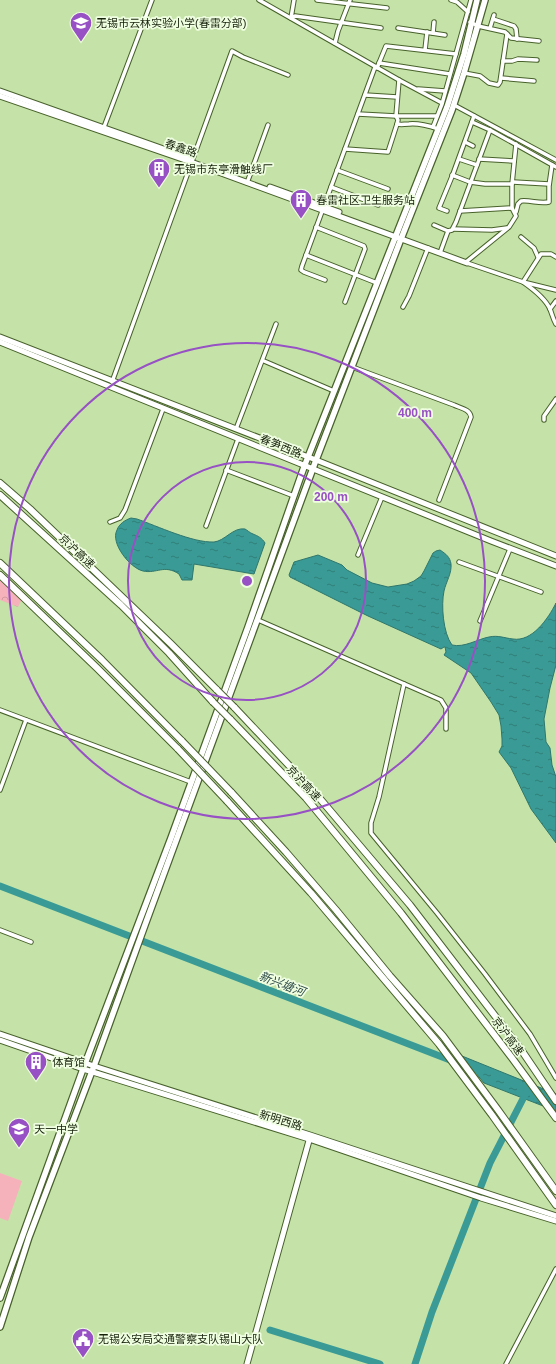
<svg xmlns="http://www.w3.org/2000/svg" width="556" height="1364" viewBox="0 0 556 1364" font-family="Arial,'Noto Sans SC',sans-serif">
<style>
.park{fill:url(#park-crowns)}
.garden{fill:#f6b2bb}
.water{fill:url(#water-ripples);stroke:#2f766c}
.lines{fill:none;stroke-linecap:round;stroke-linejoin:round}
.river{stroke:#3a9b96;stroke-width:7}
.street-casing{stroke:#48612b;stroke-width:5.5}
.secondary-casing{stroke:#48612b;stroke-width:7}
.primary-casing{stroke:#48612b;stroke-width:8}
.highway-casing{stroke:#48612b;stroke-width:8}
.street{stroke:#fff;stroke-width:3.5}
.secondary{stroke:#fff;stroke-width:5}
.primary{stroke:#fff;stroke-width:5.5}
.highway{stroke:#fff;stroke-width:6}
.highway-bridge-casing{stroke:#48612b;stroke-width:8;stroke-linecap:butt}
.highway-bridge{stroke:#fff;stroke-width:6}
.ring{fill:none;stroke:#9751c4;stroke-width:2}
.labels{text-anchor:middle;stroke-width:3.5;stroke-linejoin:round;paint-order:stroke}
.poi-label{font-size:11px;fill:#16210a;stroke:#effee0;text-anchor:start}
.street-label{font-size:11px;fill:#16210a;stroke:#effee0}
.water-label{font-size:12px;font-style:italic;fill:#304d4b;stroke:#effee0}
.centre{fill:#9751c4;stroke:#effee0;stroke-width:2}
.ring-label{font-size:12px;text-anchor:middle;font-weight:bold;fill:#9751c4;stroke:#effee0;stroke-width:3.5;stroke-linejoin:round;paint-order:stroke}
</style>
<defs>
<pattern id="park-crowns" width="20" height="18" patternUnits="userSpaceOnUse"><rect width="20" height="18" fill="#f6b2bb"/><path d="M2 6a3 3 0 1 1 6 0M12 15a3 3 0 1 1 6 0" fill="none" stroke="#d2999f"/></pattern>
<pattern id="water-ripples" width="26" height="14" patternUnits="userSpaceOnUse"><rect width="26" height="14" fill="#3a9b96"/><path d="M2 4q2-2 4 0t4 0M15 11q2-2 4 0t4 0" fill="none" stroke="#307e79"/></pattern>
</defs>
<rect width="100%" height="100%" fill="#c5e3a8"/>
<polygon class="park" points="0,580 22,599 18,607 0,600"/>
<polygon class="garden" points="0,1173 22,1181 8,1221 0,1218"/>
<g class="water">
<path d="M131,518L137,519C157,526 193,543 214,542C225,541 233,527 245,529C247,530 250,533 253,534C258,536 262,538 265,543L254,574L194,564L192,580H182L179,574C164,564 157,574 143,571C130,568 110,543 117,530C119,524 125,520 131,518Z"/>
<path d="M440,550C446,554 450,557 451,564C452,573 446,582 444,591C441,605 443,633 452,645C464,648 478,639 489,637C498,635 504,638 513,639C532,642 548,619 556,603V665L550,688L544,719L546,742L550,748L552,765L556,777V843L531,809L511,768L499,752L502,746V739L501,726L499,715L491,702L471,673L444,655L446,652L445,647H444L441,649L368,616L290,577L289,575L294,562L318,555L342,565L347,570L372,583L388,587L407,584L414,581L421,576L424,571L433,553L436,551Z"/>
<polygon points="462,1056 556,1094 556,1111 484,1083"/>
</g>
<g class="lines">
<g class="river">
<polyline points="0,886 481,1072"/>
<polyline points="270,1330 380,1364"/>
<polyline points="415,1364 432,1312 490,1163 527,1091"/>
</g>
<g class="street-casing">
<g id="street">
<polyline points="259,0 399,80 442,103"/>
<polyline points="294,0 291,18 295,16 381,28"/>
<polyline points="317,0 387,8"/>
<polyline points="451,0 457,2 468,12"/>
<polyline points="493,19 514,26 516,29 517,39"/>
<polyline points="470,22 478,26 505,32 511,38 539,41"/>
<polyline points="398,28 445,35"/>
<polyline points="490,28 494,15"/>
<polyline points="433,33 434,22"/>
<polyline points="335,43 338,31 350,0"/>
<polyline points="425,50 427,32"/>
<polyline points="503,61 512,61 518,59 537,60"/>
<polyline points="379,63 450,74"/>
<polyline points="377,68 386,46 456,54"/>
<polyline points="464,73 480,76 489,83 498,85 500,82 507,34"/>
<polyline points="501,78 534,81"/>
<path d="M399,80L396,116L398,120L397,124C402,125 404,124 409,124C417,123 431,126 438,129"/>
<polyline points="418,89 445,91"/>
<polyline points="365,95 397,97"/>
<polyline points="454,105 556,160"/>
<polyline points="358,114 396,116 437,116"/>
<polyline points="472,122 490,130 556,167"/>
<polyline points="104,127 152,0"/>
<polyline points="433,127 442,104 471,0"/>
<polyline points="465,142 473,146"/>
<polyline points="345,149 388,152 397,124"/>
<polyline points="459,159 477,165"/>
<polyline points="479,159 514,161"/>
<polyline points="337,170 388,189"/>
<polyline points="452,175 470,182 485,184 512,184"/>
<polyline points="513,182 549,184"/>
<polyline points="247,183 268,125"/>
<polyline points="331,187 378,205"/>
<polyline points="447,211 439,208 453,174 474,116"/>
<polyline points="460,211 512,208"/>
<path d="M516,212L518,204L521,201C531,200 539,204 549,202V186L552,165"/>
<polyline points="434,225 448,231"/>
<polyline points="316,227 364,246 365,249 345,302"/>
<polyline points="453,229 492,230 507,228"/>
<polyline points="521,237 534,248 538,257"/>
<polyline points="440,253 448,231 452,230 456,222 490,130"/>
<polyline points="306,255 377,283"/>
<path d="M556,257L551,254H541L523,282C533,289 545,298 550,309C552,314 553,319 556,324"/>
<polyline points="466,262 509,227 516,216 512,208 512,184 516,144"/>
<polyline points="467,263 523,282 556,290"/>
<polyline points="325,280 304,272 301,270 302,266 375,67"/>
<polyline points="403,307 409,296 428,248"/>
<polyline points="550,309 556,301"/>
<polyline points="264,361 334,391"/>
<path d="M352,367L454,405C460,408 470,409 471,417L439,500"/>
<polyline points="112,382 232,51 243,57 288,75"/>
<polyline points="544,420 544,416 556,399"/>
<polyline points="236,429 276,324"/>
<polyline points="226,470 294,496"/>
<polyline points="110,522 120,518 125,510 163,409"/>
<polyline points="206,526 238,439"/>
<polyline points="358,555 382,497"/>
<polyline points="459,562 541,592"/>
<polyline points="258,620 441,700 446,708 446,729"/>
<polyline points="480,621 510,549"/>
<polyline points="404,684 379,797 371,823 371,833 437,913 485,974 530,1034 556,1078"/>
<polyline points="0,710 191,782"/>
<polyline points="0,790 26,720"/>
<polyline points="0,930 31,942"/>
<polyline points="506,1364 556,1269"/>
</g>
</g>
<g class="secondary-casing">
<g id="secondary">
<polyline points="0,91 189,158"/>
<polyline points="0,96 191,162 467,263"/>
<polyline points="270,187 339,212"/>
<polyline points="0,337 316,460 556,556"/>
<polyline points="0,342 491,541 556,566"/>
<polyline points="0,1034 94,1066 310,1135 556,1216"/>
<polyline points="0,1040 83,1069 309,1139 481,1198 556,1221"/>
<polyline points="247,1364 310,1137"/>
</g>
</g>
<g class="primary-casing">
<g id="primary">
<polyline points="0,1298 83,1069 171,838 248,627 304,467 447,107 464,54 477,0"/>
<polyline points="0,1327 29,1237 94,1066 145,925 316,460 399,244 452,110 464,73 485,0"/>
</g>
</g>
<g class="highway-casing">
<g id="highway">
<polyline points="0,483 30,509 171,644 217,690"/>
<polyline points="0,495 121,605 169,653 213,702"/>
<polyline points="0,563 102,660 182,741"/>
<polyline points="0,575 97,668 178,749"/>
<polyline points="234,707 316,794 410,905 522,1051 556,1101"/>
<polyline points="230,719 306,798 401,913 512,1058 556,1118"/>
<polyline points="231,792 286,852 336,910 390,976 443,1036 498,1110 556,1191"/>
<polyline points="227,801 311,893 439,1044 492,1115 556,1205"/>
</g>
</g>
<use href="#street" class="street"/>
<use href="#secondary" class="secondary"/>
<use href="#primary" class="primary"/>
<use href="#highway" class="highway"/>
<g class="highway-bridge-casing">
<g id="highway-bridge">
<polyline points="217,690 234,707"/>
<polyline points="213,702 230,719"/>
<polyline points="182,741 231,792"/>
<polyline points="178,749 227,801"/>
</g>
</g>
<use href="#highway-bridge" class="highway-bridge"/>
</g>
<g class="ring">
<circle cx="247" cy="581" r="119"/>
<circle cx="247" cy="581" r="238"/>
</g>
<defs>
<g id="school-pin" transform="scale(1.15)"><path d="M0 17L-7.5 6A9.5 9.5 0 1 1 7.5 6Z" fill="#9751c4" stroke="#effee0"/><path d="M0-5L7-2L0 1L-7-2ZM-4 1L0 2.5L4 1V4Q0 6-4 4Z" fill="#fff"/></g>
<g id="building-pin" transform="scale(1.15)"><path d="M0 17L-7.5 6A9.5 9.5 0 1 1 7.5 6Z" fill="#9751c4" stroke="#effee0"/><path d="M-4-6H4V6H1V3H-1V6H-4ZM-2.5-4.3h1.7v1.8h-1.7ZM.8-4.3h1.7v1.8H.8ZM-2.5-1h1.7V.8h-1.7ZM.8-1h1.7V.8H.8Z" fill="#fff"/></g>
<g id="civic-pin" transform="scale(1.15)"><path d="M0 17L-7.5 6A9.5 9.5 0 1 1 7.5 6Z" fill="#9751c4" stroke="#effee0"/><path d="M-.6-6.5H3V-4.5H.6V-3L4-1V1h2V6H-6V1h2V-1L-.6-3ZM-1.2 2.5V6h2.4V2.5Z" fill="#fff"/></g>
</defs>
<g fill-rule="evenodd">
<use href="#school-pin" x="81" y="23"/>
<use href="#building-pin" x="159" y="169"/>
<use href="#building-pin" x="301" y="200"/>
<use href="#building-pin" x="36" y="1062"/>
<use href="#school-pin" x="19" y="1129"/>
<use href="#civic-pin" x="83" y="1339"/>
</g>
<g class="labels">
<g class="poi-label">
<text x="96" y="27">无锡市云林实验小学(春雷分部)</text>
<text x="174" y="173">无锡市东亭滑触线厂</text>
<text x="316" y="204">春雷社区卫生服务站</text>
<text x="52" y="1066">体育馆</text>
<text x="34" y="1133">天一中学</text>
<text x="98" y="1343">无锡公安局交通警察支队锡山大队</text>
</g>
<g class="street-label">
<text transform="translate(181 148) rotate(19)" y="4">春鑫路</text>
<text transform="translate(281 446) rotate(22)" y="4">春笋西路</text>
<text transform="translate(77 551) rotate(43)" y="4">京沪高速</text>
<text transform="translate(304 783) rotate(47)" y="4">京沪高速</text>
<text transform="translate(508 1036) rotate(53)" y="4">京沪高速</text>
<text transform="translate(281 1120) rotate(17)" y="4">新明西路</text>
</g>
<g class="water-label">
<text transform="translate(282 984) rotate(21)" y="4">新兴塘河</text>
</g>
</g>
<circle cx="247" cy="581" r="6" class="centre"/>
<g class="ring-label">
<text x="415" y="417">400 m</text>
<text x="331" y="501">200 m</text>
</g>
</svg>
